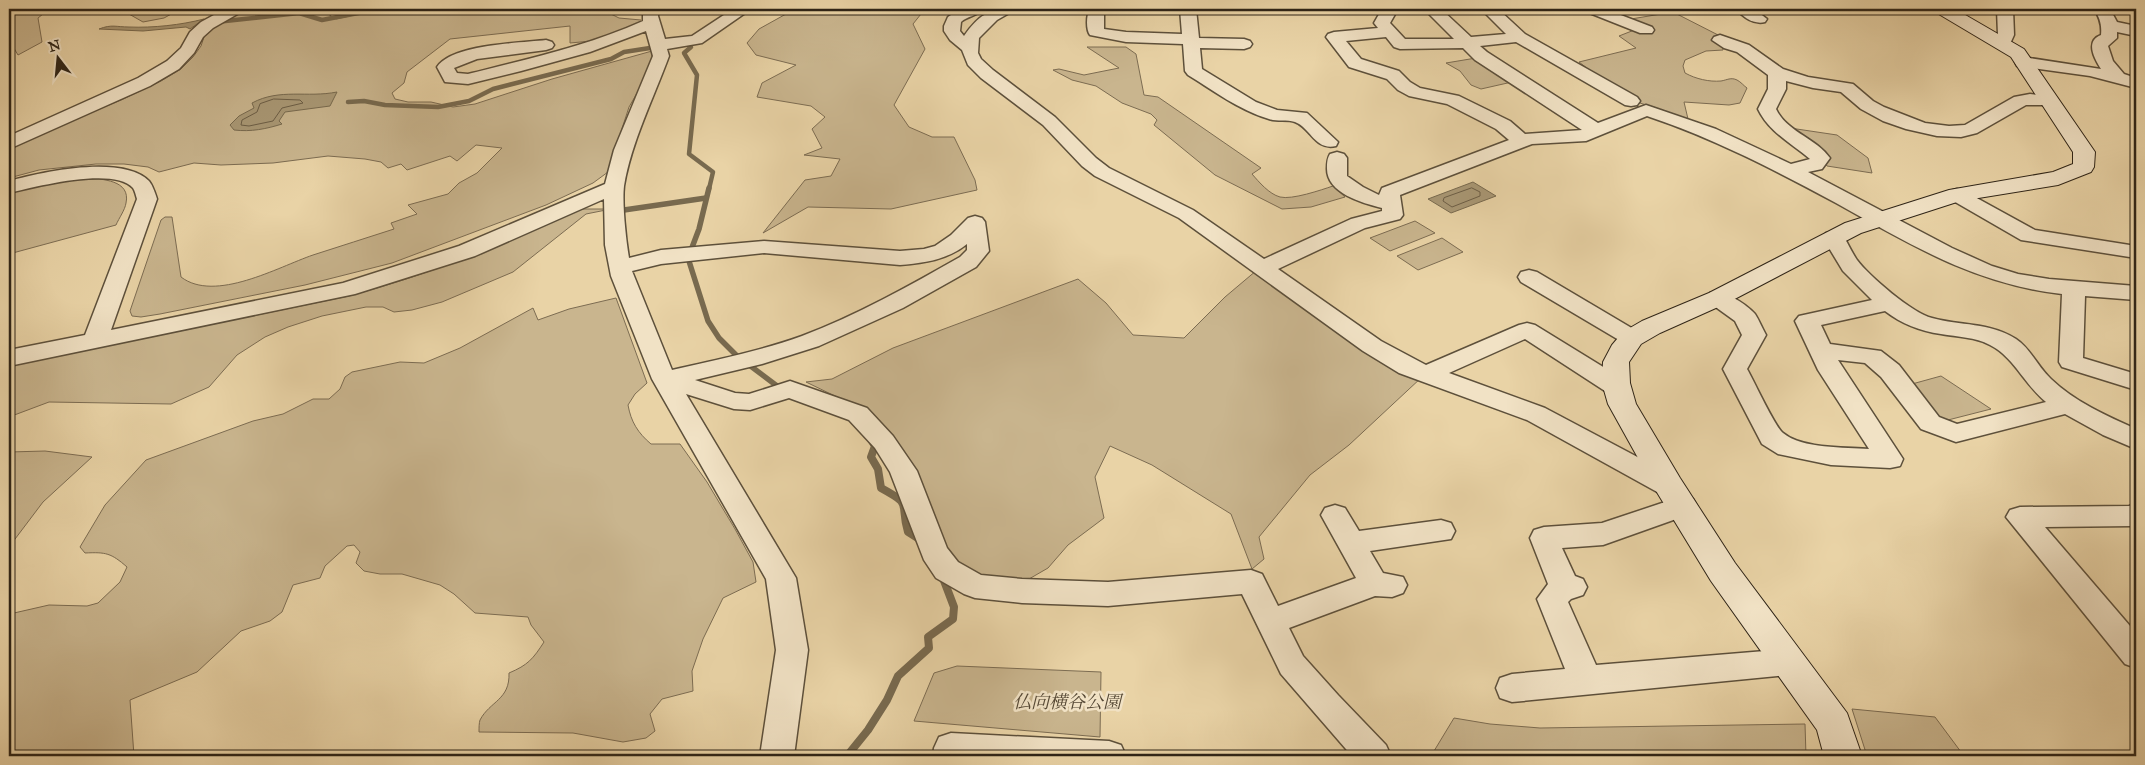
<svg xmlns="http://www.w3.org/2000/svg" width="2145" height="765" viewBox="0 0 2145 765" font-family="'IM FELL Great Primer','Noto Serif JP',serif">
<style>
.green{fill:#c9b58e;stroke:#7c6c52}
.water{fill:#a99875;stroke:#786a4f}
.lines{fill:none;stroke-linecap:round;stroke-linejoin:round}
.shore{stroke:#6c5e46;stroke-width:1}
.stream-far2{stroke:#786a4f;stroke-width:4.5}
.stream-far1{stroke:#786a4f;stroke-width:5.5}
.stream{stroke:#786a4f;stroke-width:8}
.street-casing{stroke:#5d503b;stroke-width:3}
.secondary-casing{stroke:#2e2417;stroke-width:2}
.street{fill:#f1e2c5;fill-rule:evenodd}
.secondary{fill:#f1e2c5;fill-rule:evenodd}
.labels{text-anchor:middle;stroke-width:5;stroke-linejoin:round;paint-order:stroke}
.near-park-label{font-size:18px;font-style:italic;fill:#554835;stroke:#f1e2c5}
</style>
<rect width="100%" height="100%" fill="#e9d3a6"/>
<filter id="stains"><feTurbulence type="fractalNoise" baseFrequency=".004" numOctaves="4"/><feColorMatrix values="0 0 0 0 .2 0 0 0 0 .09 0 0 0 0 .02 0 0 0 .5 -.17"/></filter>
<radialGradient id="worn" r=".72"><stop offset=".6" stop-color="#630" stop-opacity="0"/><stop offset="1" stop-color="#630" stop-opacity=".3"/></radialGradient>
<g class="green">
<polygon points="10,9 48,10 38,18 42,42 18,55 9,40"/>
<polygon points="108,9 168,9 164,12 175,12 164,18 143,22 129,14 110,12"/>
<path d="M244,9H320L336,19L382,9H609V13L619,18L641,20V25L602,40L570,43V26L450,39L407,72L404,83L392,93L395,99L408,102H431L453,107L475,104L552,79L652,51V62L647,76L629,107L608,172L593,183L546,205L392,263L305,285L160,314L141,317L132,316L130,311L161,220L165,217H172L181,277C215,303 278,267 313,255C340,246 367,238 394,229L391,223L417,214L408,205L448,194L459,183L477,173L502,148L476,145L457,161L450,156L407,170L401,164L388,168L381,162L365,159L328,156L273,163L221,165L194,163L159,172L148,167L124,164H96L39,170L9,178V146L121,100L161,81L181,69L193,57L201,46L205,34L211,26Z"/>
<polygon points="795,9 925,9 913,24 925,49 894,105 909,127 932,137 954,137 975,180 977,190 891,209 808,207 763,233 805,180 831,176 840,159 804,155 822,148 812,129 825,117 811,106 757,97 762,83 796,65 756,55 747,43 759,29"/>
<path d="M1673,12L1722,37L1723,50L1706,51L1685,60L1683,66L1685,73C1696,79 1709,82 1721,81C1727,80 1731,77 1737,80C1741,82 1744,86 1747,88L1740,103L1729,105L1684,102L1688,119L1640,103L1605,82L1579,62L1636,48L1619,36L1642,27L1625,20Z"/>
<path d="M1087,47H1126L1136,54L1144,95L1158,97L1261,168L1252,174C1259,182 1269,194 1280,197C1292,200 1321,190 1333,186L1345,197L1311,207L1282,209L1215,175L1154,125L1157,120L1151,114L1122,103L1096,86L1072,80L1053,70L1059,69L1084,75L1119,68Z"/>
<polygon points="1476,58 1512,82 1481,89 1471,85 1460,71 1446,63"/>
<polygon points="1790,128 1837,135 1868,158 1872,173 1827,166 1816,151"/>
<path d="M86,178C102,179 131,180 126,203C125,210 119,218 116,225L9,254V190L32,184Z"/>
<path d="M580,209H606V210L586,214L513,272L442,302L412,310L394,312L383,307H366L322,316L288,327L265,337L237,355L209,387L171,404L49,402L9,417V366L349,296C430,274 504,245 580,209Z"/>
<polygon points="1415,221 1435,233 1390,251 1370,238"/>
<polygon points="1442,238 1463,252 1418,270 1397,256"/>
<polygon points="1257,270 1422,377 1349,445 1310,475 1259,537 1264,559 1252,569 1231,514 1152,465 1110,446 1095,477 1104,518 1068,545 1048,568 1010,590 943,562 868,412 806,382 832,379 893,348 1078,279 1106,303 1133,335 1184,338 1225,297"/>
<path d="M616,298L647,383L635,394L628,405C631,422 638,433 651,444H680L707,482L735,529L753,562L756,582L723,598L703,639L692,671L693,691L662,699L650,714L655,731L646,738L623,742L573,733L479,732C479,728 479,723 480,720C490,701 510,700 509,673C528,665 533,659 544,642L531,625L528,617L475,613L454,594L440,585L402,574H380L364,571L356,563L360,552L354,545L347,546L325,566L320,578L293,585L282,612L270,621L241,631L197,672L130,700L134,756H9V617L14,613L49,605L87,606L98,603L120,582L127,567C111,553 106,552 85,553L80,547L105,505L146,460L253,421L283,414L313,399H329L340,389L345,377L352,372L400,362L424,363L460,348L533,308L538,320L569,309Z"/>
<polygon points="1941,376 1991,409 1948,420 1938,417 1912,384"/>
<polygon points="45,451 92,457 43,502 9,547 9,452"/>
<polygon points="957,666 1101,672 1100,737 914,721 934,673"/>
<polygon points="1852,709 1935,717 1964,756 1867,756"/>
<polygon points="1454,718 1490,724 1540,728 1805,724 1806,756 1431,756"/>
</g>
<g class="water">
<path d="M204,19L190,29L186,27L143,31L99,29C112,24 116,27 129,27C153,28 181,25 204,19Z"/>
<path d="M337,92L330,106L285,112L279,121L282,124C266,129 251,132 234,130L230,125L239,116L254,108L252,103C280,88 307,98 337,92Z"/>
<polygon points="1473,182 1496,196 1451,213 1428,199"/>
</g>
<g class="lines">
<g class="shore">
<polygon points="274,99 300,100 303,103 282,108 273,121 249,126 241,125 242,120 257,112 260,104"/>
<polygon points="1472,188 1480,192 1480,196 1452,207 1443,201 1444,198"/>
</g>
<g class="stream-far2">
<polyline points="216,22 299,13 322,20 379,9"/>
<polyline points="691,47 684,53 697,75 689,154 713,172 709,189"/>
<polyline points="348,102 364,101 385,105 438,107 469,101 493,89 611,59 624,52 650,48"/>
</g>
<g class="stream-far1">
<polyline points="709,188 699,229 688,258 708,321 719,338 736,355 781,389"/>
<polyline points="624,210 706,198"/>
</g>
<g class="stream">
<path d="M872,441L875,446L871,457L878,469L881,488C914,506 899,501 908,532L919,539"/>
<polyline points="847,756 868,730 887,700 898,676 929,648 928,637 953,619 954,607 943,578"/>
</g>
<g class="street-casing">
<g id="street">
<polygon points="225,9 244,9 241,12 213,28 203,37 194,53 179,69 150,86 9,149 9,136 138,78 167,61 181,48 190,32 201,22"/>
<path d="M643,9H659L658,16L665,39L692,36L733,9H751L702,43L667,49L669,56C654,97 631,143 624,186C622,204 626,240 629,258L661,250L764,241L900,251L924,249L935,246L951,235L968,218L975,216L982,218L985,222L989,251L976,267L903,308L819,346L762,364L695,380L735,393L749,394L790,381L867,408L893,436L917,471L947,548L958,562L981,575L1022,579L1108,582L1251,570L1262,574L1278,606L1356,578L1321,515L1325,508L1335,505L1345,508L1359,531L1441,520L1451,523L1455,531L1451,539L1370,551L1383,573L1403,577L1407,585L1403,593L1392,597L1375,596L1289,628L1303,656L1338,695L1386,745L1391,756H1352L1281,674L1242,594L1108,606L1022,603L975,598L964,594L936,578L924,560L890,472L875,448L849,420L789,398L750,410L734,409L686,394L796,578L808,650L794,756H760L776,650L766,579L652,379L611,276L605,245L604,199L475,256L355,294L9,366V350L85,335L137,199C136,196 135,191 133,188C114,166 34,187 9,193V181C42,172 122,154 149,181C153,186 155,193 157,199L111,330L343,283L459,246L605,184L614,150L653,56L646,31L590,52L521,71L468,84L445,82L437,67C452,44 520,43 546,40L552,42L554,45L552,48L546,50L477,59L454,68L457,73L468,74C528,59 587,46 643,21ZM967,244V250L960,257C909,286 857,315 802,336C760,351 716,360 672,370L632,271L661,264L764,253L900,265C924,263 947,260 967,244Z"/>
<path d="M960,9H983C978,16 967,16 961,22L960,31L964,36C979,15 988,9 1014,9L1011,12L997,20L979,38L978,53L981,59L993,70L1055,117L1096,158L1109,168L1193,210L1264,259L1351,219L1382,211V208C1362,203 1327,193 1327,169C1327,163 1327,159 1330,154L1337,152L1344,154L1347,158V176L1363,187L1379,195L1382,188L1509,140L1496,129L1447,104L1409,96L1398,90L1387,79L1349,67L1326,37L1328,34L1334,32L1378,28L1374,23L1382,9H1398L1390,23L1405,39H1454L1424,9H1441L1471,37L1506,34L1481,9H1498L1525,34L1637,97L1640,101L1637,105L1631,106L1625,105L1516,42L1480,46L1487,52L1598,123L1646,105L1716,129L1791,164L1810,159C1791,143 1769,132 1758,109L1768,89V75L1737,52L1724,48L1712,40L1714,37L1720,35L1749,45L1783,69L1808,77L1853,84L1873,101L1884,107L1925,123L1949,126L1965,125L2014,97L2030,94L2055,97L2058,101L2055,105H2026L1977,133L1961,137L1937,136L1906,129L1883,121L1861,109L1841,92L1813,88L1786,81V89L1776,109C1787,132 1816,138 1830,158L1822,169L1808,172L1952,248L1992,266L2018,274L2049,279L2136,286V300L2085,296L2083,358L2136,374V390L2062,367L2059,362L2062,294C1974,284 1912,245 1836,203C1775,170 1713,138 1647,116L1586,141L1532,144L1400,195L1403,215L1400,219L1365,228L1278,269L1381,341L1426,365L1519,325L1527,323L1535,325L1626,381L1630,387L1626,393L1617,395L1608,393L1525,339L1449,373L1545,408L1679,479L1683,486L1679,493L1669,496L1659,493L1527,420L1399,373L1363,351L1179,218L1095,176L1082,166L1043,125L981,78L968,65L962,50L950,40L944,31V26L948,17ZM1386,37L1394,47L1400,49L1463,48L1475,60L1582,130L1525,134L1510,121L1459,96L1420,88L1410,82L1399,71L1361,59L1346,41Z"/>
<path d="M1090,9H1102L1104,12V29L1126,32L1182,34L1180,9H1196L1199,38L1244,39L1250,41L1252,44L1250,47L1244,49L1200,48L1202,69L1256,102L1277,110L1307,113L1338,142L1336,146C1315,151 1311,128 1295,122C1287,119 1277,122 1269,119C1239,110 1214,91 1188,75L1185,71L1183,44L1126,42L1090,35C1086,30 1086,15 1090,9Z"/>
<polygon points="1584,9 1605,9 1652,27 1654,30 1652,33 1640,33 1587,12"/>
<path d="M1736,9H1754L1767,19L1765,22C1754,25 1743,17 1736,9Z"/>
<polygon points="1997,9 2013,9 2014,35 2009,46 1997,46 1995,43 1998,35"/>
<path d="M2094,9H2110L2117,22L2136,26V36L2117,32V38L2108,46L2113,61L2124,74L2136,78V88L2090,76L2017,66L2015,62L2017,58L2023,57L2101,69C2094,58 2085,41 2101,35C2102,25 2100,18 2094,9Z"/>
<polygon points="1957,189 1964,191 2035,230 2136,246 2136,258 2021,240 1950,199 1947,195 1950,191"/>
<path d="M1834,232L1842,233C1847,242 1851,251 1857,260C1869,276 1912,313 1932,318C1960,326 1990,322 2016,339C2031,349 2038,367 2051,379C2075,402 2107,416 2136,429V449L2103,435L2065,414L1956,442L1921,429L1881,377L1865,363L1838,360L1903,459L1900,466L1890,468L1831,465L1778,454L1762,444L1723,369L1742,335L1735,321L1710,303L1707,298L1710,293C1724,290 1745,303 1755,314C1759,320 1762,328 1766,335L1747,369C1754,381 1775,427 1783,433C1802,449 1845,447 1869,449L1818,370L1795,321L1799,316L1872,300L1843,271L1823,238L1826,233ZM1885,311C1902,324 1920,331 1941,334C1958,337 1975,337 1990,345C2014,357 2024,384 2046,402L1957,424L1939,417L1899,365L1881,351L1830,344L1821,325Z"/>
<polygon points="1529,270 1537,272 1640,333 1644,338 1640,343 1632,345 1624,343 1521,282 1518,277 1521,272"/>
<polygon points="1683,496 1693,499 1697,506 1693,513 1603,545 1562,548 1575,576 1583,579 1587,587 1583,595 1571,599 1568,602 1596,665 1788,649 1799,653 1804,662 1799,671 1788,675 1512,702 1500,698 1496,688 1500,678 1512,674 1565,669 1537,599 1548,584 1530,538 1534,530 1544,527 1602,523"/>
<polygon points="2136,504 2136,525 2132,526 2045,527 2136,633 2136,668 2125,664 2006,517 2010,510 2020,507 2129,506"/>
<polygon points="951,733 1109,741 1121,745 1126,756 933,756 934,748 939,737"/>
</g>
</g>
<g class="secondary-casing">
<polygon id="secondary" points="1935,9 1955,9 2024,49 2095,152 2094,167 2091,172 2058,185 1960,201 1861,233 1727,303 1660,333 1641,344 1629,362 1630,383 1636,404 1680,478 1735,563 1847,713 1862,756 1824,756 1817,730 1711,581 1658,494 1608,404 1602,383 1603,362 1612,345 1623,332 1642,321 1709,293 1845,223 1949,190 2053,172 2073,164 2073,152 2011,57 1937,13"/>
</g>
<use href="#street" class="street"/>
<use href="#secondary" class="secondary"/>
</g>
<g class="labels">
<g class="near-park-label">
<text x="1067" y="708">仏向横谷公園</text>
</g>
</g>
<rect width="2145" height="765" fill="none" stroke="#e9d3a6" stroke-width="30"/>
<rect x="10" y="10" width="2125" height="745" fill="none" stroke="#2e2417" stroke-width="2.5"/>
<rect x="15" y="15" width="2115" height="735" fill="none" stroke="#2e2417"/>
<g transform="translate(58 58) rotate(344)" stroke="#f1e2c5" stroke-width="4" paint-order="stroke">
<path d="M0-4L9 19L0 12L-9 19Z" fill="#2e2417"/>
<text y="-8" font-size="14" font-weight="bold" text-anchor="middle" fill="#2e2417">N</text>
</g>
<rect width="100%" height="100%" filter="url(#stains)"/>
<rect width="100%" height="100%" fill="url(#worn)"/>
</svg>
